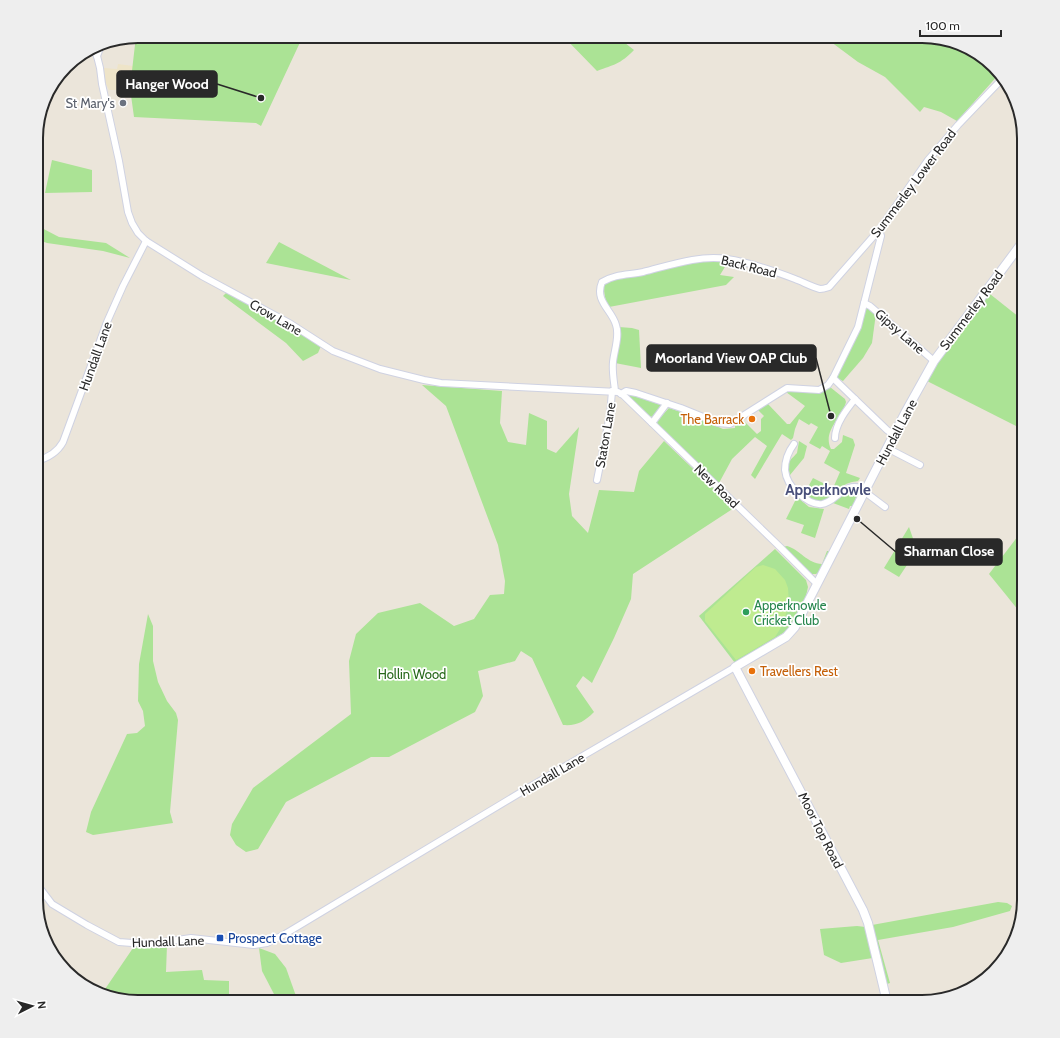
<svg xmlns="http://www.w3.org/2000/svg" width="1060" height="1038" viewBox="0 0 1060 1038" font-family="Cabin,sans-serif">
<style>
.education{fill:#eee4c8}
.green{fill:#abe395}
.pitch{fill:#bfeb90}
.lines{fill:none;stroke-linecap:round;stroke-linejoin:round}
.minor-casing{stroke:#cfd2e2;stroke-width:8}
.tertiary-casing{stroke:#cfd2e2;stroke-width:10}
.minor{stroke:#fff;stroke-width:6}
.tertiary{stroke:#fff;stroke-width:8}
.worship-dot{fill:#6b7280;stroke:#fff;stroke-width:1.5}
.food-dot{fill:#e8710a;stroke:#fff;stroke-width:1.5}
.leisure-dot{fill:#2e9e5b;stroke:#fff;stroke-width:1.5}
.transit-dot{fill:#1a4fb4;stroke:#fff;stroke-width:1.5}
.labels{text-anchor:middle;stroke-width:3.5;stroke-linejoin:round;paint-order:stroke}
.worship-label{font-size:13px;fill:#5b616d;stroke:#fff;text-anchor:end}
.street-label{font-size:13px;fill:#292929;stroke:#fff}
.food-label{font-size:13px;fill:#c56008;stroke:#fff;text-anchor:end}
.leisure-label{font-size:13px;fill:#27864d;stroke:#fff;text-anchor:start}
.park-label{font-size:13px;fill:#246618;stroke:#fff}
.transit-label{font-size:13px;fill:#164399;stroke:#fff;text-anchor:start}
.quarter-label{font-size:15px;font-weight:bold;fill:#484f7a;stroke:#fff}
.rim{fill:none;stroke:#292929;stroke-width:2}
.leader{fill:none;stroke:#292929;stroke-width:1.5}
.callout-dot{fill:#292929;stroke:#fff;stroke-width:1.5}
.callout{fill:#292929;stroke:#292929;stroke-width:1.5}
.callout-label{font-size:14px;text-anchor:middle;font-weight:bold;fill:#fff}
</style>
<rect width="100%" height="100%" fill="#ebe5da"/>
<polygon class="education" points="118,64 133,66 130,88 128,90 109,90 105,81 104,68 117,69"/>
<g class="green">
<polygon points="136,36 303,36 261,126 256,123 134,117 130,88"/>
<path d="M563,36H616L634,50C619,65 615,64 597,71Z"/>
<polygon points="823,36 857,36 859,40 864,40 868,36 928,36 967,46 998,71 1000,73 957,121 941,112 924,107 920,112 885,77 858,62"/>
<polygon points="52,160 92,170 92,192 45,193"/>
<polygon points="36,225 59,237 106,243 130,258 103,251 47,243 36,239"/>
<polygon points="279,242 351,280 266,263"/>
<path d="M705,260L728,262L720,275L734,277L726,285L609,307C605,300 604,294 604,285L613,279Z"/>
<polygon points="227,292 285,324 321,346 318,353 303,361 286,343 223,296"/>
<polygon points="990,294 1024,321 1024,430 927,381 940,358"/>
<polygon points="868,308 876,313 872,343 863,358 843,381 837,378 836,376 865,310"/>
<polygon points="619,327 632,328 639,330 641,368 615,363"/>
<path d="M422,385L502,391L500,423L508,442L526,445L529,413L547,421V449L556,453L579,427L569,494L572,516L588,533L599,490L634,492L639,471L664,441L734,508L633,574L631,599L614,638L592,683L583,676L576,686L594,712C584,722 577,726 563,725L532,658L521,651L515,661L478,671L483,696L475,712L389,757H371L286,802L258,849L246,852L236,845L230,835L232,824L253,788L351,714L349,661L356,634L378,613L420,603L454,626L474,619L490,595L504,594L505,581L498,545L446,406Z"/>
<path d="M830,387L845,399L846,402C842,418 822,431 831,449H834L842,442L843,435L853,439L855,445L846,473L860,478L858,481C852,482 846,483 840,488C825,499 823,508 804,494L813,478L833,488L840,472L824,463L830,451L822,446L820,449L809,443L818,427L811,423L809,425L799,419L795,429L793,438L791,440L782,434L755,479L751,475L767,446L755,437L732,459L719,483L659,427L657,423L658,420L669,408L693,416L723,429L735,428V424L742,419L757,434L761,431V419L764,416L757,409L768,404L787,424H790L805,406L786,392C794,386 808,394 818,393C822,392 826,390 830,387Z"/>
<polygon points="631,395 661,405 655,416 653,417 649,416 629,398 629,396"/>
<path d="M799,441L807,446L804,458L790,475C786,461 789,462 797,453Z"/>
<polygon points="854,490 857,492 857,494 853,506 850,506 849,509 833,503 848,491"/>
<polygon points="797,497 809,507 824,509 815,538 801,533 804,525 786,519"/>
<polygon points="909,527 917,550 899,577 884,568"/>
<polygon points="1024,528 1024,617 989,574"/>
<path d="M787,546C799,549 808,564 822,564L827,551H830L819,572L816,574H812L783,547Z"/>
<polygon points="775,549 806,580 808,587 806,596 788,630 735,663 699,616"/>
<polygon points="148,614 153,626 153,661 158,682 167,701 176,713 178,720 170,812 173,823 93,835 86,832 91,812 127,734 137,733 145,726 143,711 138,701 139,664"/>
<polygon points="998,902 1007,903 1012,906 1010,911 953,927 878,940 890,983 887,984 879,957 841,963 824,955 820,929 857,926 874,928 872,925"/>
<polygon points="167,945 166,972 202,970 204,980 229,981 229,998 209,1002 138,1002 101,995 133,948"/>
<polygon points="259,948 275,954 286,968 296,996 275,996 262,971"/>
</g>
<polygon class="pitch" points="763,565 775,569 785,580 788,588 789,605 782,626 775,637 736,660 705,621 705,614 756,567"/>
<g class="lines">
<g class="minor-casing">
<g id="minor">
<polyline points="92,48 97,56 100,68 102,84 119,161 128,212 132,223 138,233 146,241 202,276 291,324 333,351 380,369 424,380 441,383 618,392 623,395 780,547 817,584"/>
<polyline points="97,56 102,43"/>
<polyline points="864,303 870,306 934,361"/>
<polyline points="833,378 887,430 894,435"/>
<path d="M615,391C614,381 612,372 613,362C614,351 620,336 616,325C612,310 594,301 602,282C615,274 629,275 643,272C671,265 698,255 727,259C749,262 774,271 795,279C803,282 812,287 820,289C824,289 826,288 829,287L879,230L928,160L958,125L1003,78"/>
<polyline points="621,394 626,391 636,393 681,408 718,423 730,424 787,388 819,390 828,385 833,378 858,327 881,236 879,230"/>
<polyline points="652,423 667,403"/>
<path d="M835,438C835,424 847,409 855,399"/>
<path d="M794,444C788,452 785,459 785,470C786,479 791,487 798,493C835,526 835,474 866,490"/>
<polyline points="887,448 920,465"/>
<path d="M36,461C48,458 57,453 63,442L107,322L123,286L146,241"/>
<polyline points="597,480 610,415 612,391"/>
<polyline points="865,492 885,507"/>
<polyline points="36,883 52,904 87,925 119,942 132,943 156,943 191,938 254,945 267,943 285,934 533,785 735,667"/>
</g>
</g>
<g class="tertiary-casing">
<polyline id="tertiary" points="887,1002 868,923 863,910 735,667 786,637 795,627 905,413 934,361 1024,240"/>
</g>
<use href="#minor" class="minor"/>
<use href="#tertiary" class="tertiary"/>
</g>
<circle class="worship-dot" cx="123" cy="103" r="4"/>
<g class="food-dot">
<circle cx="752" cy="419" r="4"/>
<circle cx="752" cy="671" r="4"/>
</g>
<circle class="leisure-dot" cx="746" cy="612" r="4"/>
<rect class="transit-dot" x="216" y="934" width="8" height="8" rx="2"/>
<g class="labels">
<g class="worship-label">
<text x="115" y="108">St Mary's</text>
</g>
<g class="street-label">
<text transform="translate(913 183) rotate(-53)" y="5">Summerley Lower Road</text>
<text transform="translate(749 266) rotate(14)" y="5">Back Road</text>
<text transform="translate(971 310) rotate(-53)" y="5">Summerley Road</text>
<text transform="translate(276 317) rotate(30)" y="5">Crow Lane</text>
<text transform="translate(900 331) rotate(41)" y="5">Gipsy Lane</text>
<text transform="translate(95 356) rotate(-70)" y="5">Hundall Lane</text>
<text transform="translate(896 432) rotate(-62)" y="5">Hundall Lane</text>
<text transform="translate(605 435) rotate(-80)" y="5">Staton Lane</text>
<text transform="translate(717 486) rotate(44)" y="5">New Road</text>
<text transform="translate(552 774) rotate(-30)" y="5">Hundall Lane</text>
<text transform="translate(821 830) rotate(63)" y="5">Moor Top Road</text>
<text transform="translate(168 941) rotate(-2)" y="5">Hundall Lane</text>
</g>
<g class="food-label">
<text x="744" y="424">The Barrack</text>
<text x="760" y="676" text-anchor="start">Travellers Rest</text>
</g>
<g class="leisure-label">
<text x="754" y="610">Apperknowle<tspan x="754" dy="15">Cricket Club</tspan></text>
</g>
<g class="park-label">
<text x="412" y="679">Hollin Wood</text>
</g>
<g class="transit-label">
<text x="228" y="943">Prospect Cottage</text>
</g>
<g class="quarter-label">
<text x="828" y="495">Apperknowle</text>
</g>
</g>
<path d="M0 0H1060V1038H0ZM138 43H922A95 95 0 0 1 1017 138V900A95 95 0 0 1 922 995H138A95 95 0 0 1 43 900V138A95 95 0 0 1 138 43Z" fill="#eee" fill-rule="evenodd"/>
<path class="rim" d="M138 43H922A95 95 0 0 1 1017 138V900A95 95 0 0 1 922 995H138A95 95 0 0 1 43 900V138A95 95 0 0 1 138 43Z"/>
<path class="leader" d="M261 98L217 84M831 416L816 358M857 519L896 552"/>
<g class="callout-dot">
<circle cx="261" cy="98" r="4"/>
<circle cx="831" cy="416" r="4"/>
<circle cx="857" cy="519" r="4"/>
</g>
<g class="callout">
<rect x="117" y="71" width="100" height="26" rx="4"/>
<rect x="647" y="345" width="169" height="26" rx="4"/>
<rect x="896" y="539" width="106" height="26" rx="4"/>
</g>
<g class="callout-label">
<text x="167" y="89">Hanger Wood</text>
<text x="731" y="363">Moorland View OAP Club</text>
<text x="949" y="556">Sharman Close</text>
</g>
<g transform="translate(32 1006) rotate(84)" stroke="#ffffff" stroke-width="3" paint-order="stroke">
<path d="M0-3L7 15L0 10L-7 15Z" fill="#292929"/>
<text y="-6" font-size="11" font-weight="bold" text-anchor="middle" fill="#292929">N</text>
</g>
<path d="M920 30v6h81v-6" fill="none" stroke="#292929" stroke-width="2"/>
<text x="926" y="30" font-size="12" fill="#292929" stroke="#ffffff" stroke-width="3" paint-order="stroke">100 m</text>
</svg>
